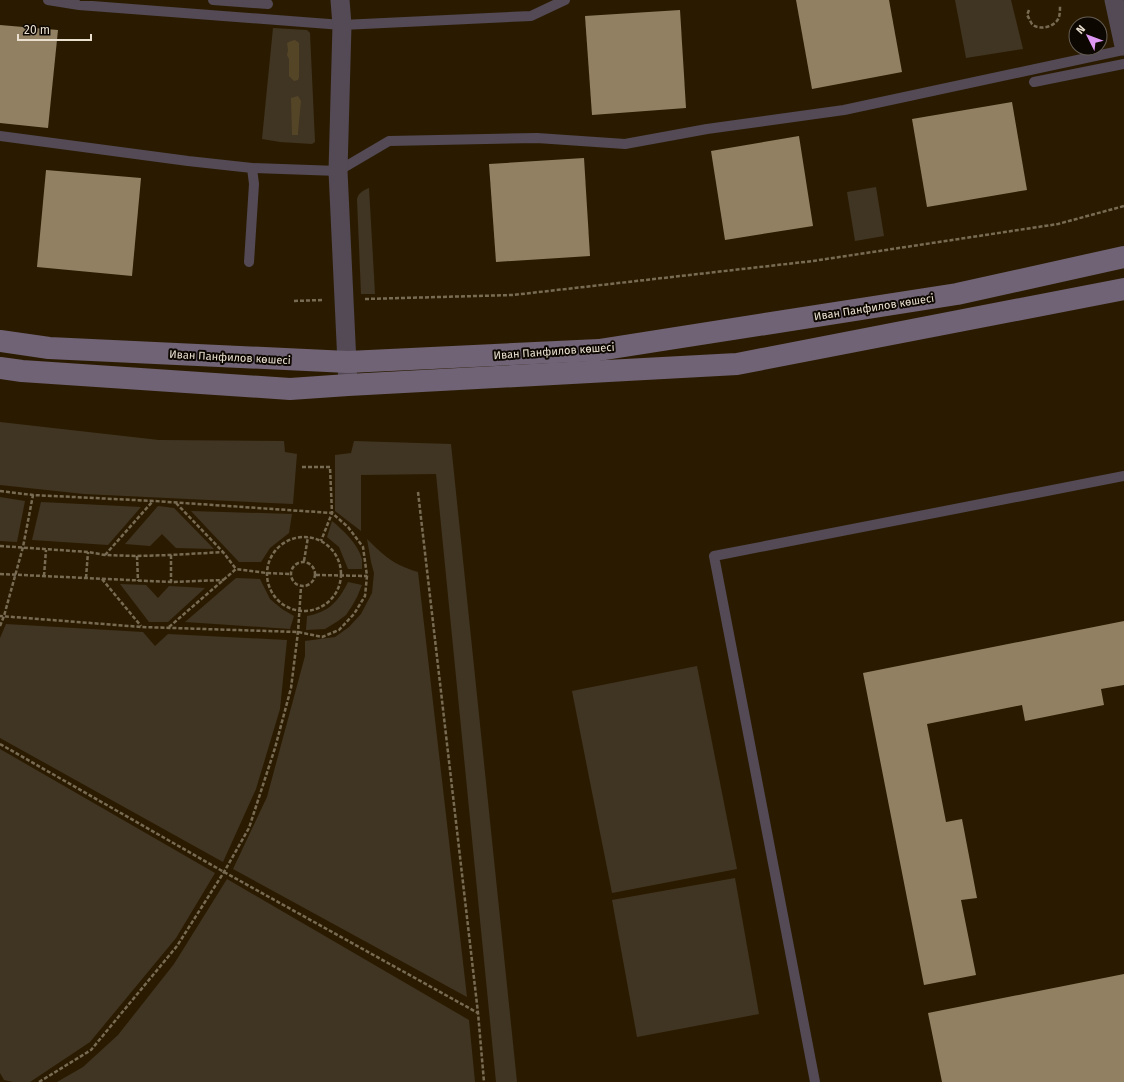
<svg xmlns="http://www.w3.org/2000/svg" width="1124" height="1082" viewBox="0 0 1124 1082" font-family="'Fira Sans',sans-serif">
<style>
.green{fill:#403523}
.forest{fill:#554527}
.building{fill:#928062}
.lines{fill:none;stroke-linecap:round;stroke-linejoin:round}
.path{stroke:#786b54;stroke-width:2.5;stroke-dasharray:4 2;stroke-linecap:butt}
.lane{stroke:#534a55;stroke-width:10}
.street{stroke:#534a55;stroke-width:19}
.secondary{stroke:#706375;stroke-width:22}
.labels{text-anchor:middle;stroke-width:4;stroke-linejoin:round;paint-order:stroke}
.street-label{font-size:11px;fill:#eae0d0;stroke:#0d0701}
</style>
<rect width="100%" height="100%" fill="#2a1b00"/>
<g class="green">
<polygon points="955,0 1011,0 1023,49 966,58"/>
<polygon points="273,28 307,30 310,33 315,142 312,144 280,142 262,139"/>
<polygon points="876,187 884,236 855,241 847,192"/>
<path d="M369,188L375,294H361L357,199C358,193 364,190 369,188Z"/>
<polygon points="0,422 159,440 284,441 285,452 297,454 293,504 84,494 0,485"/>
<polygon points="354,441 451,444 517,1082 496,1082 436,474 361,475 361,531 335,511 335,455 351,453"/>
<polygon points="0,497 25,501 17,542 0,541"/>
<polygon points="41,502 141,507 108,545 32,540"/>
<polygon points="158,506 174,508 214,549 176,548 162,534 150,546 125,544"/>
<polygon points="191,511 292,514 289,533 270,548 261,562 239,562"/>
<path d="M332,521C343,530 358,544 362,559C362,562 362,566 362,569H348L339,547L327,537Z"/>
<path d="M367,539C384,556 394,565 418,572L467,997L233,869L267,797L305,656V641L335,637L349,627L361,614L372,593L374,573L371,562Z"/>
<polygon points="236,578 260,579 270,599 282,609 294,616 290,629 185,622"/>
<path d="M348,582L362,585L357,597L352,606L346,615L338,621L325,629L306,630L307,616C329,612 338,602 348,582Z"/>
<polygon points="120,584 146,585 158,598 169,586 205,588 168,622 149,622"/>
<polygon points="6,624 143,632 155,646 168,634 287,640 280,709 256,789 223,862 0,738 0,638"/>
<polygon points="697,666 737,869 612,893 572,691"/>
<polygon points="0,749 215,873 176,938 90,1042 30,1082 13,1082 4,1080 0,1073"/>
<polygon points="735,878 759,1014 637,1037 612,900"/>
<polygon points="227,879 469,1020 475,1082 57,1082 83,1067 118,1035 174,964"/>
</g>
<g class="forest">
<polygon points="295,40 299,43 299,77 298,80 294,81 289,76 289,59 287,55 288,50 287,43 291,41"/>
<polygon points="298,96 301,101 298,132 298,135 292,135 291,98"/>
</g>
<g class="building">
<polygon points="796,0 889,0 902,72 812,89"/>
<polygon points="680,10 686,108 592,115 585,16"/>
<polygon points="0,25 58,30 48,128 0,123"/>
<polygon points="1012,102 1027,190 927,207 912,119"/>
<polygon points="799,136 813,226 725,240 711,151"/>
<polygon points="584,158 590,256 496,262 489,164"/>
<polygon points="46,170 141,178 132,276 37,267"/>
<polygon points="1124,621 1124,685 1101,689 1104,705 1025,721 1022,705 927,724 946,822 962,819 977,898 961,900 976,975 924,985 863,673"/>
<polygon points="1124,974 1124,1082 942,1082 928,1013"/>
</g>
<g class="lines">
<g class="path">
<path d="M1029,10L1027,15C1029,18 1030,21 1032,24C1039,31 1056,27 1059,17C1060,14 1060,9 1060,5"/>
<polyline points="365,299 513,295 813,261 1058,224 1124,206"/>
<polyline points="294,301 322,300"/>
<polyline points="302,467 330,467 332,513 321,541"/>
<polyline points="0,491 33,495 154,501 332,513 348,527 363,547 367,576 365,596 354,614 339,630 322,637 298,632 142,627 0,616"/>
<polyline points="418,492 478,1013 484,1082"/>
<polyline points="176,503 223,552 236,569"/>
<circle cx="304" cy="574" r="37"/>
<polyline points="0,546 88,552 105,555 137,556 171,555 223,552"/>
<polyline points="105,555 153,501"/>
<polyline points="171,555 171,582"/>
<polyline points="137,556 138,581"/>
<polyline points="304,561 308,537"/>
<circle cx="303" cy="574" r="12"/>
<polyline points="0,574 171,582 224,580"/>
<polyline points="316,575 367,576"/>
<polyline points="44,576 46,550"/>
<polyline points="86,578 88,552"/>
<polyline points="102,579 141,626"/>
<polyline points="0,626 4,616 23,547 33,495"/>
<polyline points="169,627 236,569 266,573 290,574"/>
<polyline points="0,744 224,872 478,1013"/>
<polyline points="39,1082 91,1050 177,946 224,872 249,828 275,748 291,688 298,632 301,587"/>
</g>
<g class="lane">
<polyline points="48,0 79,5 342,25 531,16 565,0"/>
<polyline points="213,0 268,4"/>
<polyline points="1034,82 1124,64"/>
<polyline points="0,136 188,161 252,168 338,171 389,141 537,138 625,144 707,129 844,110 1124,50"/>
<polyline points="249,262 254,184 252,168"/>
<polyline points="815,1082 714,556 1124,476"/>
</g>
<g class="street">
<polyline points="340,0 342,25 338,171 348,385"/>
<polyline points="1114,0 1124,46"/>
</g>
<g class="secondary">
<polyline points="0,341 49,348 348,362 599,350 957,294 1124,257"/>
<polyline points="0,368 22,371 290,389 348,385 737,364 1124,289"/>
</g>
</g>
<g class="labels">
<g class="street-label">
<text transform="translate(874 307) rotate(-9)" y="4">Иван Панфилов көшесі</text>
<text transform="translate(554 351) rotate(-4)" y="4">Иван Панфилов көшесі</text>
<text transform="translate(230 357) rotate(3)" y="4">Иван Панфилов көшесі</text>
</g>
</g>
<g transform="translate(1088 36) rotate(312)"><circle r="19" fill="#0d0701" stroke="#655e54"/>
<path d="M0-3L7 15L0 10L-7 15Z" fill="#de98f3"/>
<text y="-6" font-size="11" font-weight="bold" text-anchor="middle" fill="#eae0d0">N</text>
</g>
<path d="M18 34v6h73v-6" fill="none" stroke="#eae0d0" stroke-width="2"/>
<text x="24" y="34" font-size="12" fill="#eae0d0" stroke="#0d0701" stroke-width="3" paint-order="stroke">20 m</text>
</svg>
